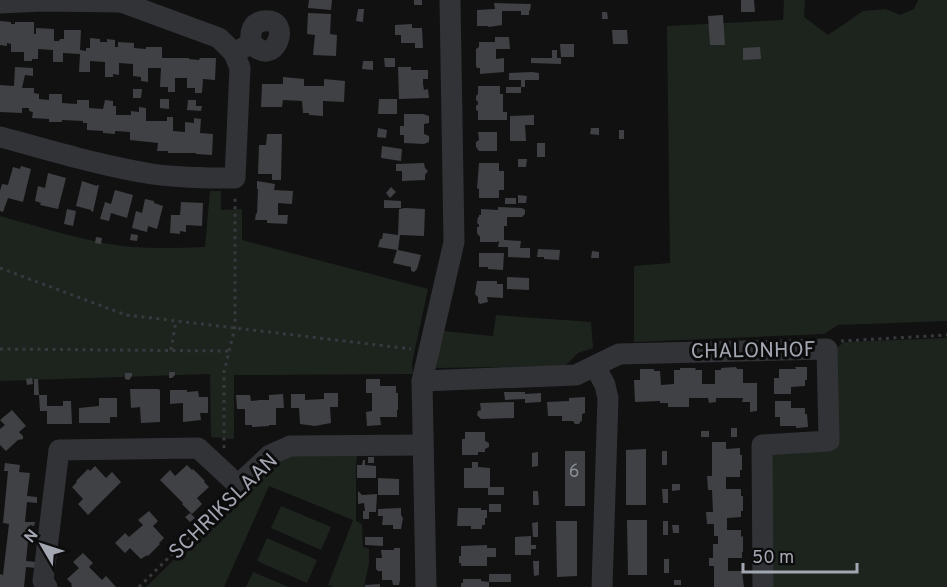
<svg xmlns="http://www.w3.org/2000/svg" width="947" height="587" viewBox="0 0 947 587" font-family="Overpass,sans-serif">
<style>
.green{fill:#1d241e}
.building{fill:#404145}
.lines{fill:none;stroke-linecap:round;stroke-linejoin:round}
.path{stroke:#38393e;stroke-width:3;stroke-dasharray:3 4.5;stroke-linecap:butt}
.minor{stroke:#323337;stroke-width:21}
.labels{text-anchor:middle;stroke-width:6;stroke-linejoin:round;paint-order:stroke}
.number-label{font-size:18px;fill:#8a8e97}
.street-label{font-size:21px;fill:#a3a7b2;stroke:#0c0c0d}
</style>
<rect width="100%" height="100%" fill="#111112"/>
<g class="green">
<polygon points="784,0 805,0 804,17 828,35 863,11 886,9 900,15 914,9 918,0 947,0 947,321 838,325 824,334 634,342 634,266 670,263 667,26 783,20"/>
<path d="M210,191H221V210L242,209V240L428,289L412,363L413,374L234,375V439L211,437L210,374L0,381V216C40,227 80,240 122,246C150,249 177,248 205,247Z"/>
<polygon points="496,315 591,322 593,348 578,353 565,366 436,368 437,358 443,331 493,336"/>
<polygon points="947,338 947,587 769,587 769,451 833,448 834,350 844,342"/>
<polygon points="358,450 356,464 356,521 362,524 363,547 369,549 369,563 364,587 334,587 328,585 353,520 269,486 224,587 146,587 274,462 296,452"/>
<polygon points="281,506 331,527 321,550 271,528"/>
<polygon points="267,538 317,560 307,583 257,561"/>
<polygon points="253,572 289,587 246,587"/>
</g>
<g class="building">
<polygon points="309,0 332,0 331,10 308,8"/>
<rect x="414" y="0" width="8" height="5"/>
<polygon points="741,0 754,0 755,12 741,12"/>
<polygon points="494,3 531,4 530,11 529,10 529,15 521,15 521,11 502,11 502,25 489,27 487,26 477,26 477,10 495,9"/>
<polygon points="358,9 364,9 363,22 356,21"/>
<polygon points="602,12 607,12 608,19 602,19"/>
<polygon points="308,13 331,14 330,34 337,35 336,56 313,55 315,35 307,34"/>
<polygon points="723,15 725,45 710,45 708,16"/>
<polygon points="0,21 11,22 11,24 15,24 15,22 34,22 34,34 36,34 36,28 54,29 54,41 59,41 60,39 64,39 64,30 81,30 80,50 86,51 86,48 90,48 90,38 100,39 100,42 107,42 107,39 115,40 115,47 118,47 118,42 134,43 134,48 146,49 146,47 162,47 162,58 189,58 189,59 199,60 200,58 216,58 215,80 203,79 202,93 195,93 195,88 187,88 187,78 175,78 175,92 168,92 168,87 160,87 161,68 148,68 148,82 141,81 141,77 133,76 133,64 119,63 119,75 113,74 113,77 105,77 105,62 90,61 90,72 79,72 80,54 63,53 63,62 53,62 53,50 38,49 38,59 32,59 32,61 24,61 24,52 11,52 11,44 7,43 7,46 0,45"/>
<polygon points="412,24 412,28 422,28 423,48 415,48 415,43 401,43 401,35 395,35 395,25"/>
<polygon points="612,30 627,30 628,44 613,44"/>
<polygon points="495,37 509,37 510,49 496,49 496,59 504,58 504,72 480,74 480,68 477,68 476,66 476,49 479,47 479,42 495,42"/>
<polygon points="560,44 574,44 574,57 561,57"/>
<polygon points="760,47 761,59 743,60 743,48"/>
<polygon points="552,50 557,50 557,58 561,58 561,64 531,63 531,58 552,58"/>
<polygon points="384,58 395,58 395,67 385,67"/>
<polygon points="363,61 373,61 373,70 362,69"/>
<polygon points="15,67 33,68 33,76 25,75 22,88 34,88 34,93 39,94 39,99 49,100 49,94 62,94 62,103 77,104 77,100 89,100 89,108 103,109 105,100 113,101 113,106 116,106 116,115 131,115 131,111 139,112 139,107 146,108 146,121 167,121 167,117 173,117 173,131 185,132 185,122 194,123 194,118 201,119 200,133 213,134 212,155 196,154 196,153 168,153 168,151 157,151 158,143 130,140 130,132 115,131 115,134 103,133 103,131 87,130 87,123 83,123 83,121 62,120 62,122 49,122 49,119 32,118 33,112 29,111 29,108 22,108 22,113 0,112 0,85 14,86"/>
<polygon points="398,67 411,67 411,70 428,70 428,79 423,79 423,84 424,90 428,89 429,98 399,99"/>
<polygon points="532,72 539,73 539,80 525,80 525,87 521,87 521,93 506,93 506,87 521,87 521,80 509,80 509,73"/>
<polygon points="283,77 304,79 304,86 324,86 324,79 345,81 344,102 323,101 323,116 309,115 309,113 303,113 302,101 283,100 282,107 261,107 262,84 283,84"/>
<polygon points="478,86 500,86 500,94 503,94 503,112 507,112 507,120 478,120 478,111 476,110 476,106 478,104 478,102 476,100 476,96 478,94"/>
<polygon points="133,89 142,89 141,98 133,98"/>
<polygon points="160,99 169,99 169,109 160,108"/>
<polygon points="379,99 397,99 397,114 378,114"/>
<polygon points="188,100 196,100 196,106 202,106 201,111 187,110"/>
<polygon points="404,114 423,114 429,116 429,123 424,124 424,134 429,136 429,142 424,144 404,143 404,135 400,135 400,126 404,126"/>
<polygon points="534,115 534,125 525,125 526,141 510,141 510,116"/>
<polygon points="378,128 387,130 386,138 377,137"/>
<polygon points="591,128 599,128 599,135 590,134"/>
<rect x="619" y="130" width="5" height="9"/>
<polygon points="478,132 497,132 497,151 479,151 476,147 476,142 479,140"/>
<polygon points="267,134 282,134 281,180 272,180 272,174 258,174 259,145 266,145"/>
<rect x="537" y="143" width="8" height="14"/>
<polygon points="382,146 402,149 401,161 381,158"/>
<polygon points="518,159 527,159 526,167 518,167"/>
<polygon points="424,163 425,168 428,171 425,175 425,180 402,181 402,171 396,171 396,164"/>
<polygon points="479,163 499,163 499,171 504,171 504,190 499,190 499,198 479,198 479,189 477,188"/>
<polygon points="21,166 31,169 23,202 8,198 3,212 0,211 0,191 2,184 8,185 13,167 20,169"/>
<polygon points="48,173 66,178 58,209 40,205 41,203 35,201 38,186 45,188"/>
<polygon points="82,181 97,186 97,185 99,185 93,212 91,211 91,210 76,206"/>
<polygon points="257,181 275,184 274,190 293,191 292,204 278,203 278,215 288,215 287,224 267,223 267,220 255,220 256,213 257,214 258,189 257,189"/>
<polygon points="391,187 396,192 390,198 386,193"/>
<polygon points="115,190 133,195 127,218 111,213 109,221 100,219 105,202 111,204"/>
<polygon points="518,195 527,196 526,203 518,203"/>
<rect x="505" y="198" width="11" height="6"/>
<polygon points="145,199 154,201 154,203 163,206 157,229 148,226 147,232 132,228 136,211 142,213"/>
<polygon points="384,200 401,201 401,208 384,208"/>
<polygon points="181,202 203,203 202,226 186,225 186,232 180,231 180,234 170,233 171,215 180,215"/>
<polygon points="498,207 522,208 525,210 525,214 522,217 507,217 507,226 504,226 504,240 521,241 520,248 530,248 530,258 508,257 508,247 498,247 499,241 497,242 480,242 480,236 479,236 477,233 477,227 479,227 479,225 477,223 478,217 479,217 479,215 481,215 481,209 498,210"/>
<polygon points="405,208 425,209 424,236 400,235 398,250 421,255 417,269 414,272 411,271 411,267 393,263 397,250 378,247 380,239 382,239 383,233 398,235 399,209"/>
<polygon points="67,209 76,211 73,226 64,224"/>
<polygon points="131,234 138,235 137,241 130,240"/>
<polygon points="96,237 102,238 101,244 95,243"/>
<polygon points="538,249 560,250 559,260 544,259 544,257 537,257"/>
<polygon points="592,251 599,252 599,258 591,258"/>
<polygon points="479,253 504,253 503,270 488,269 488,267 479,267"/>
<polygon points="507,277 529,278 529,290 507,289"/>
<polygon points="477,281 497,281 497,284 503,284 503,298 487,297 488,302 480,304 478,302 478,297 475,294"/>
<polygon points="736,367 737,369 743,369 743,383 757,383 757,411 750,412 750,402 742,402 743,398 716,398 716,402 709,403 708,398 689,398 689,407 668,407 668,403 660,403 660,401 635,402 634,380 640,380 640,369 654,369 654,371 660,371 661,385 674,384 674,370 680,370 680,368 696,368 695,370 702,370 702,384 715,384 715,370 721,370 721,368"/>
<polygon points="795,367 807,367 807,380 805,380 805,386 791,387 791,394 774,394 774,378 779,378 779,369 796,369"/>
<polygon points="169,372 175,372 175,375 172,378 169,378"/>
<polygon points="125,373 132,373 132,376 129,380 125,379"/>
<polygon points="32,378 33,384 27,385 26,379"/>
<polygon points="34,379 38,379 39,395 34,395"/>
<polygon points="366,379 380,379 380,386 396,386 396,393 398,393 398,410 397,410 397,417 380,417 381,425 367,426 366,412 372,411 372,393 366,393"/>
<polygon points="130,389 158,389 160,390 160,422 141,423 140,407 131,408"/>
<polygon points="170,390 187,390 187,392 198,391 199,397 208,397 208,413 200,413 201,420 183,422 183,403 170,404"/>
<polygon points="504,392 525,392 525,394 541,393 541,402 525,403 525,399 505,400"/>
<polygon points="324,393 338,393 338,407 330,407 331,423 315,426 300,424 299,408 291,408 291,394 305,394 305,400 324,399"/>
<polygon points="283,394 284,408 276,408 276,425 269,425 269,426 252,427 252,425 245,425 245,409 237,409 236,395 250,395 251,401 260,400 269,400 269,395"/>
<polygon points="39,395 47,395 47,406 63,406 63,401 71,401 72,424 47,424 47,411 40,411"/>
<polygon points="585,397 585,413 582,414 582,421 581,421 579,424 575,424 573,421 562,421 562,416 548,416 547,402 569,401 569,398"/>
<polygon points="99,398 117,398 117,417 110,417 110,423 79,423 79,408 99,406"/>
<polygon points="775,401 791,401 791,408 805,408 805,414 807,414 808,427 796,428 796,426 780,426 780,417 775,417"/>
<polygon points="514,402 514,418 481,419 477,415 478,411 481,410 480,403"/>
<polygon points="12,410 26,426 19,432 23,436 23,439 18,440 6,451 0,445 0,429 5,425 0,420"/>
<rect x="731" y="428" width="6" height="9"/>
<rect x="701" y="431" width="8" height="6"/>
<polygon points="465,432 485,432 485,441 489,443 489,447 485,449 485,452 478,452 478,455 462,455 462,439 465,439"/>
<polygon points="712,442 726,442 726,449 740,448 740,455 742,455 742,470 740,470 740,477 726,477 726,489 741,489 741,496 743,496 743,511 741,511 741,517 727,518 727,530 741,530 741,537 743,536 743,552 742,552 742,558 728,558 728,571 742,571 744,587 714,587 714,566 709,566 709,558 713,558 713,544 718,544 718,536 714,536 714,524 707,524 706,512 713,512 712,490 708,490 707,476 712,476"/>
<polygon points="646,449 646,505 626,505 626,450"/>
<rect x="565" y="451" width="20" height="55"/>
<rect x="662" y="451" width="5" height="14"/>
<polygon points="538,452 538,466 532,467 532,453"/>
<rect x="368" y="457" width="6" height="6"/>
<polygon points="363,460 365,460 365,465 376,466 376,478 357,478 357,465 362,465"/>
<polygon points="472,462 478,462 478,467 490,468 490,487 504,487 504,495 488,495 488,488 464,488 464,468 472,468"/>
<polygon points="5,463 20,465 19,472 30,473 27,496 37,497 37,503 27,502 25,522 35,522 34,526 30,525 29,535 39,536 38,542 28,541 26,561 36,562 36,568 26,567 24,587 0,587 0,574 3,575 9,524 3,523 8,471 4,471"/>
<polygon points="187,465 192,470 193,469 205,481 204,482 209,487 197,498 202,504 192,514 182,504 183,503 160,480 170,470 175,476"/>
<polygon points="95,466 106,478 112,472 121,482 88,515 78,504 83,499 72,487 77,482 76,481 88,469 90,471"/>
<polygon points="378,478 399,479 399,495 378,495"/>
<polygon points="672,484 680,484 680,490 672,491"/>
<polygon points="662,489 668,489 668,503 663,503"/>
<polygon points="358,491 362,495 377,494 376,512 369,512 369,519 363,519 363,511 365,511 364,503 358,504"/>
<polygon points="533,491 538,491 539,505 533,505"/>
<rect x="489" y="504" width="12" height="8"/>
<polygon points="401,508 401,515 403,518 401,529 393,529 393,525 382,525 383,516 378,516 378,509"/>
<polygon points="458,508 481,508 481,510 487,510 487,518 485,518 485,525 482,525 482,529 471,529 471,526 457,526"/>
<polygon points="149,511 158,521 153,526 164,538 159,543 160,544 148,556 147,555 141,559 130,548 125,553 115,543 125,533 129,537 143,525 138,520"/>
<polygon points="190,513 195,518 190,522 185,517"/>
<polygon points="627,520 647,520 647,575 628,575"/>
<polygon points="556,521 577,521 577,576 557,577"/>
<rect x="663" y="521" width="5" height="14"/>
<polygon points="538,522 538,537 533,537 532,523"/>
<polygon points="672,525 679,525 679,533 673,533"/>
<polygon points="531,536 531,545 536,545 536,549 531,549 531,555 515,555 515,537"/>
<polygon points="365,537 383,537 383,546 365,545"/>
<polygon points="487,545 487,548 496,548 496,557 487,557 487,566 461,566 461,563 459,563 459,556 461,556 461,546"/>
<polygon points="394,548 400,548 400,580 399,585 393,585 392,580 382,580 382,571 378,571 376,569 376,558 382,558 381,550 394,550"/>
<polygon points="83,553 93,563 89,567 102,580 106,576 116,587 72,587 71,585 72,584 67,579 79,568 73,562"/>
<rect x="664" y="559" width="5" height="14"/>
<polygon points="533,561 539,561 539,575 534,576"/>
<rect x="489" y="574" width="22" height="8"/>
<polygon points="463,579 481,579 481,581 489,582 489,587 461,587 461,583 463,583"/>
<rect x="674" y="580" width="7" height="5"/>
<polygon points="380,584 380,587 365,587 365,585"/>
</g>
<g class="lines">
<g class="path">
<polyline points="0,268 126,315 411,349"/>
<polyline points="841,341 947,335"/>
<polyline points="0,349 229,351"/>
<polyline points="171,350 176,321"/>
<polyline points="224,448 224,372 235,327 235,195"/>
<polyline points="139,587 228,499"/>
</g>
<g class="minor">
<path d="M121,2L219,38L234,53L252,43C275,71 294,17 264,21C252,22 249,33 252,43"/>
<polyline points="0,3 43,1 121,2 121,0"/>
<path d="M0,137C50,150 101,166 152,174C180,178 207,178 235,178L240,68L234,53"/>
<polyline points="595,366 605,385 608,398 602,587"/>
<polyline points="422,381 576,375 619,354 827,349 829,441 762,445 763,587"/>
<polyline points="47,587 43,581 59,450 198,448 238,485 270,455 290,446 423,445"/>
<polyline points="426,587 422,381 454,242 450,0"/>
</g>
</g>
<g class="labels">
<g class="number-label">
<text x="574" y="477">6</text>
</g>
<g class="street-label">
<text transform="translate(753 350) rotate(-1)" y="7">CHALONHOF</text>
<text transform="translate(223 506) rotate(-44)" y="7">SCHRIKSLAAN</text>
</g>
</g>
<g transform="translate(42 545) rotate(309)" stroke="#0c0c0d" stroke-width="4.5" paint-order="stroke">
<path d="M0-4.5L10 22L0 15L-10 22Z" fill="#a3a7b2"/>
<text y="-9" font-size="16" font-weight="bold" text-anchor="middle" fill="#a3a7b2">N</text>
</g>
<path d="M743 563v9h114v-9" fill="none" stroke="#a3a7b2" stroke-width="3"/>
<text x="752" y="563" font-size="18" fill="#a3a7b2" stroke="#0c0c0d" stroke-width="4.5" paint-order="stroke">50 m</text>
</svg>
